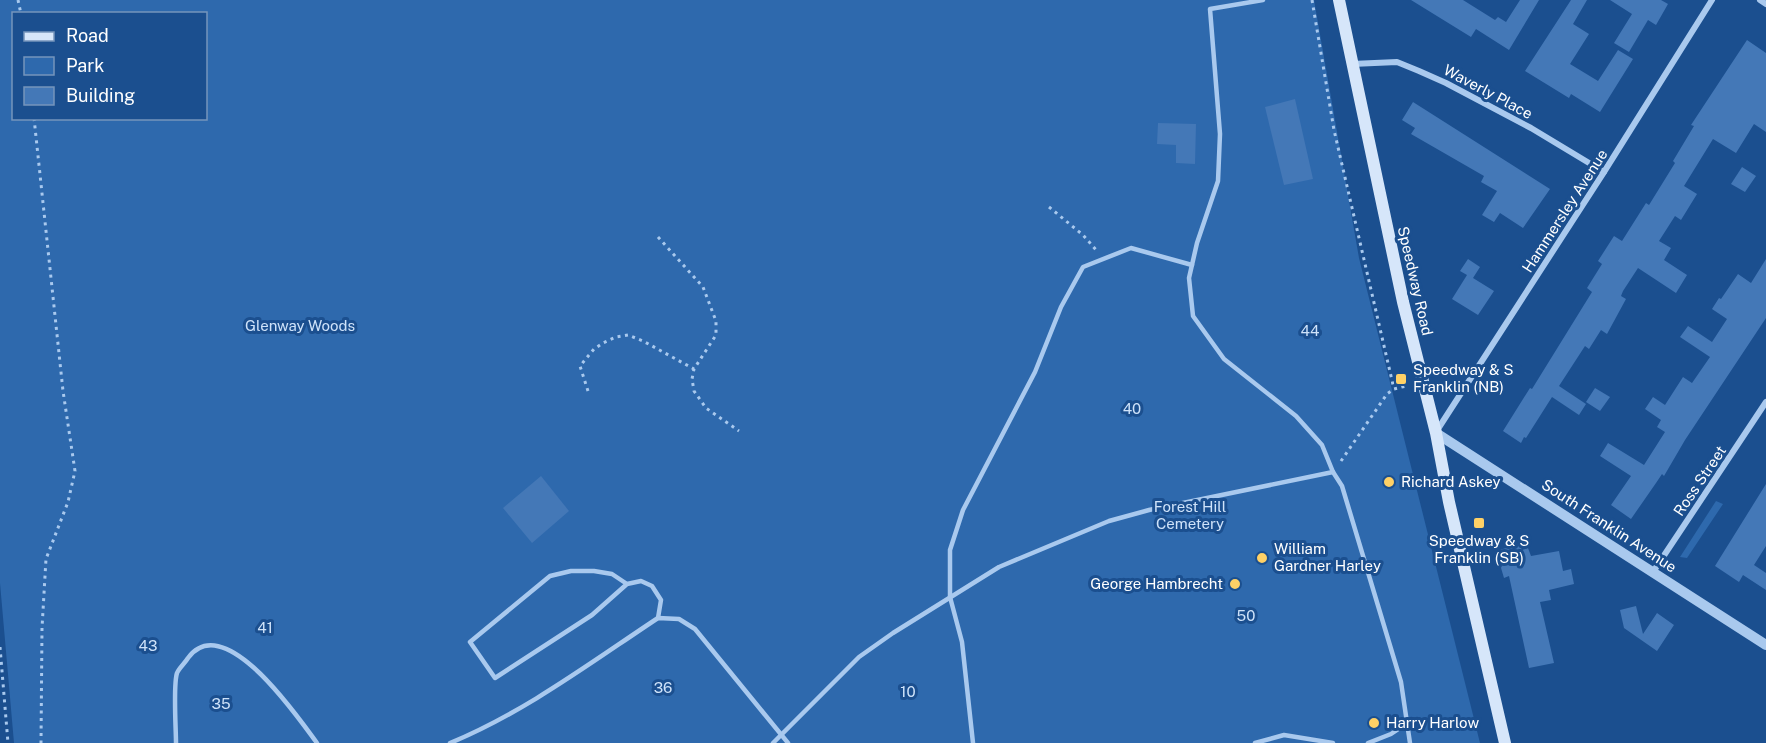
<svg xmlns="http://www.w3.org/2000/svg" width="1766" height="743" viewBox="0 0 1766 743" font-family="'Public Sans',sans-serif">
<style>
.green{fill:#2e69ad;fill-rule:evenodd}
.building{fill:#4478b7}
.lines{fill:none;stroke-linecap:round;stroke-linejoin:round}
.path{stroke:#a9c9ee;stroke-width:3;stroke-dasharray:3 4.5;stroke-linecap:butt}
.service{stroke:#a9c9ee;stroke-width:4.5}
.minor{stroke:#a9c9ee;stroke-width:6}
.tertiary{stroke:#a9c9ee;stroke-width:10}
.secondary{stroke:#d6e6fa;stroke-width:12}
.poi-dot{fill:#ffd166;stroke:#1b4f8f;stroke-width:2}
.labels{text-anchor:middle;stroke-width:6;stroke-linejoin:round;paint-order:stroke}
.street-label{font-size:15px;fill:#fff;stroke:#1b4f8f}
.park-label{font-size:15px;fill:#cfe3fa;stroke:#1b4f8f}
.poi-label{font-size:15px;fill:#fff;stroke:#1b4f8f;text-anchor:start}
</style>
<rect width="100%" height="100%" fill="#1b4f8f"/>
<g class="green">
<path d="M0,0H1314L1359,258L1480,743H14L0,583ZM14,14H206V118H14Z"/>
<polygon points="1716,501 1723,504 1687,558 1680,557"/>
</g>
<g class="building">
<polygon points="1411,0 1463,0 1495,20 1498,17 1506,22 1520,0 1539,0 1509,50 1476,29 1471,37"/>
<polygon points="1571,0 1587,0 1573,24 1589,34 1570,64 1598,81 1618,50 1633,59 1600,112 1571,94 1569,98 1525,71"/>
<polygon points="1610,0 1661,0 1668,4 1656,25 1648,20 1629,52 1614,43 1632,14"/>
<polygon points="1747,40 1766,53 1766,132 1754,124 1736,153 1713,139 1684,186 1697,194 1681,220 1675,216 1659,241 1671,248 1664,260 1687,275 1676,293 1638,268 1623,291 1621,296 1626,299 1607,334 1601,330 1589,349 1585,346 1559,386 1586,404 1579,415 1552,397 1526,438 1524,437 1521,443 1503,431 1530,388 1532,389 1592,292 1587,288 1602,264 1598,261 1614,236 1622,241 1646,203 1649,205 1675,163 1673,161 1694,126 1691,125"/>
<polygon points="1295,99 1313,179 1284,185 1265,107"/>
<polygon points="1413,102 1550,189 1523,228 1500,213 1494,222 1482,215 1497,191 1481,182 1484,176 1411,134 1415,128 1402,120"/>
<polygon points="1158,123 1196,124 1195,164 1176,163 1176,145 1157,144"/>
<polygon points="1742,167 1756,176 1745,192 1731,184"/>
<polygon points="1468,259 1480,267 1473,278 1494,291 1478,315 1452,299 1467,275 1460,271"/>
<polygon points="1766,259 1766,318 1685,440 1664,476 1662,474 1656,483 1631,519 1611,505 1631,476 1600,456 1608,443 1644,465 1665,432 1657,427 1661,420 1645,409 1653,397 1665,405 1683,377 1692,383 1710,357 1680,337 1688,326 1712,342 1727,319 1712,309 1719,298 1721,299 1738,274 1751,283"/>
<polygon points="1595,388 1610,397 1600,411 1586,402"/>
<polygon points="541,476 569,511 532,543 503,508"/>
<polygon points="1766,484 1766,546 1754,565 1766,573 1766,590 1743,575 1739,582 1715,566"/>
<polygon points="1520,544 1522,550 1528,548 1531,556 1559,551 1563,571 1571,569 1574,584 1549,590 1551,600 1540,602 1554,663 1529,668 1509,576 1504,578 1496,551"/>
<polygon points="1636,606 1643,634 1657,613 1674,625 1657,651 1624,628 1620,610"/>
</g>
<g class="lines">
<g class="path">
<polyline points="18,0 21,14"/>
<polyline points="1312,0 1334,130 1394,389"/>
<polyline points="34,118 63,391 75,471 68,502 46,559 42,628 41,743"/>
<polyline points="1049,207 1083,235 1097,251"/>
<polyline points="658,237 703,287 716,321 716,335 694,369 692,379 694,391 706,408 739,431"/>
<polyline points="588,391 580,366 594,349 603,343 616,337 628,335 643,341 694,369"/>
<polyline points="1341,461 1387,394 1394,389 1406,386"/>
<polyline points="0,647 8,743"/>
</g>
<g class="service">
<polyline points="1263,0 1210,9 1220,134 1218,181 1197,243 1189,278 1193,316 1224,359 1296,416 1322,445 1333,472 1342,486 1401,682 1410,743"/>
<polyline points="627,584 612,574 594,571 571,571 550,576 470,642 495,678 592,615 627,584 641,581 652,586 661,600 658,618"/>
<path d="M176,743C176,729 173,685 177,673C179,668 185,663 188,658C224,609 297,716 317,743"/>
<path d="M450,743C525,712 590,663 658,618L679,619L695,629L788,743"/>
<polyline points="773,743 859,657 893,633 999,567 1109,521 1149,510 1333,472"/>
<polyline points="973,743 962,642 950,597 950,550 963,510 1035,372 1061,307 1083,267 1131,248 1192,265"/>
<polyline points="1255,743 1284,735 1333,743"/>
<polyline points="1368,743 1391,734 1409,722"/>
</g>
<g class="minor">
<polyline points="1760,0 1766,4"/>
<polyline points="1352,64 1397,62 1419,71 1446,83 1531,128 1604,172"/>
<polyline points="1436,432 1604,172 1712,0"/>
<polyline points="1653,572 1766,402"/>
</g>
<polyline class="tertiary" points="1436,433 1766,645"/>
<polyline class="secondary" points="1339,0 1403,302 1436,433 1449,502 1505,743"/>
</g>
<g class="poi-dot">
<rect x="1395" y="373" width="12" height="12" rx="3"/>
<circle cx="1389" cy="482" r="6"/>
<rect x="1473" y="517" width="12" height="12" rx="3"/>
<circle cx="1262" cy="558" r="6"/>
<circle cx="1235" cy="584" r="6"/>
<circle cx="1374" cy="723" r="6"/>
</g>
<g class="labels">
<g class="street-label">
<text transform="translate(1488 92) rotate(28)" y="5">Waverly Place</text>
<text transform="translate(1565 211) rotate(-57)" y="5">Hammersley Avenue</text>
<text transform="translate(1415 281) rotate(77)" y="5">Speedway Road</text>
<text transform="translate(1700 481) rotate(-56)" y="5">Ross Street</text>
<text transform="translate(1609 526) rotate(33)" y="5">South Franklin Avenue</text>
</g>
<g class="park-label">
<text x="300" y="331">Glenway Woods</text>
<text x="1310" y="336">44</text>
<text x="1132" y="414">40</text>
<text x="1190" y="512">Forest Hill<tspan x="1190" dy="17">Cemetery</tspan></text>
<text x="1246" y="621">50</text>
<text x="265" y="633">41</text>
<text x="148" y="651">43</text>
<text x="663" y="693">36</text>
<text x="908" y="697">10</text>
<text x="221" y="709">35</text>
</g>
<g class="poi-label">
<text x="1413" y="375">Speedway &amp; S<tspan x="1413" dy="17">Franklin (NB)</tspan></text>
<text x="1401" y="487">Richard Askey</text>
<text x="1479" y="546" text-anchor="middle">Speedway &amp; S<tspan x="1479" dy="17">Franklin (SB)</tspan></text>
<text x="1274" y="554">William<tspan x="1274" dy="17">Gardner Harley</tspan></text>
<text x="1223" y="589" text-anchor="end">George Hambrecht</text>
<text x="1386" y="728">Harry Harlow</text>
</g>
</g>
<rect x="12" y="12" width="195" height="108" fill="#1b4f8f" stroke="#7695bc" stroke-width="1.5"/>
<rect x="24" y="32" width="30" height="9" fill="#d6e6fa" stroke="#7695bc" stroke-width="1.5"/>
<text x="66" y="42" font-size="18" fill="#ffffff">Road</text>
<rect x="24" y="57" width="30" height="18" fill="#2e69ad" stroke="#7695bc" stroke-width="1.5"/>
<text x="66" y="72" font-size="18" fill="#ffffff">Park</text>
<rect x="24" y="87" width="30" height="18" fill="#4478b7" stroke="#7695bc" stroke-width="1.5"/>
<text x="66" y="102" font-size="18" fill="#ffffff">Building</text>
</svg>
